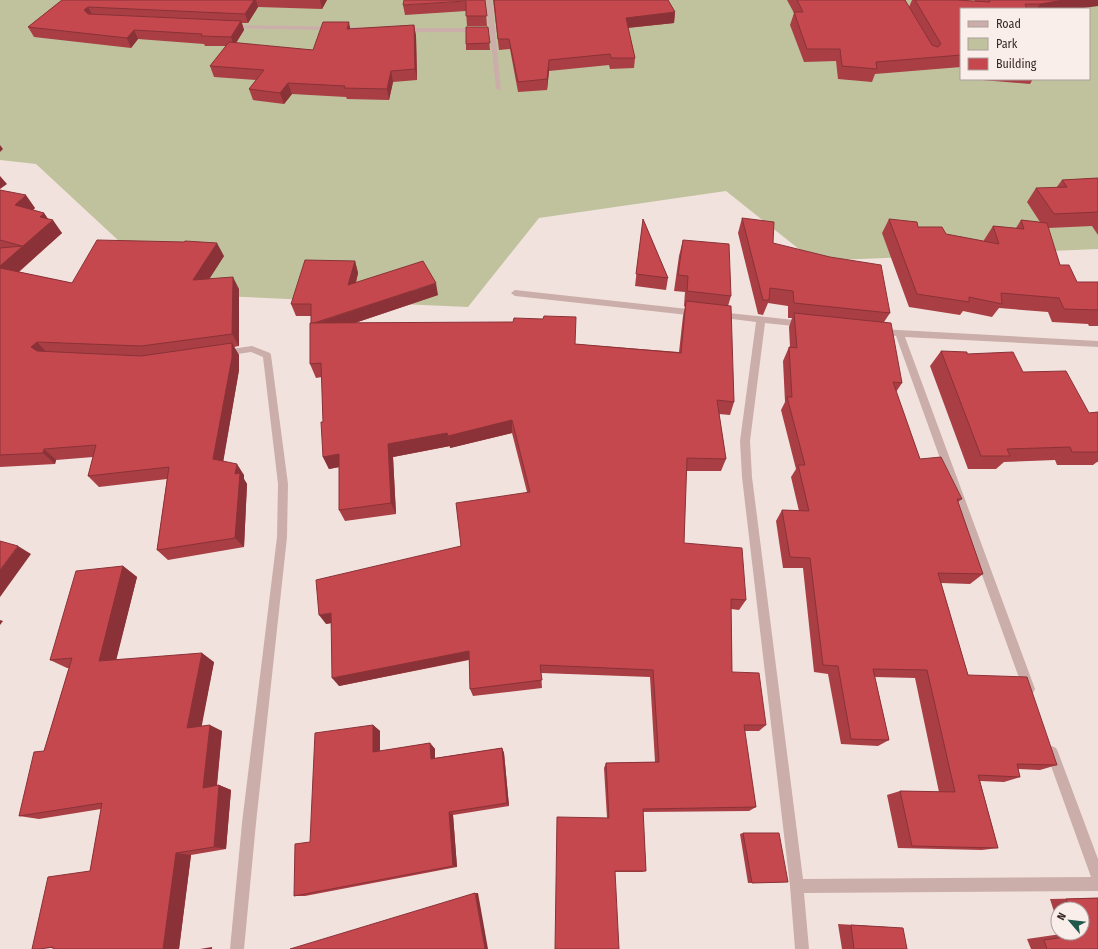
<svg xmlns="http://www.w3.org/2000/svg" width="1098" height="949" viewBox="0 0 1098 949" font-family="'Fira Sans Condensed',sans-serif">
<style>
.green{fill:#c0c29d;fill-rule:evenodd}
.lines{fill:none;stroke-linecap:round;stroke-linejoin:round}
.minor{fill:#cbaea9;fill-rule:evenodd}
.wall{fill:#a93e44}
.shaded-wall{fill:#8a3237}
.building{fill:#c5484f;stroke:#8a3237}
</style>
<rect width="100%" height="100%" fill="#f2e2dd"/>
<path class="green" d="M0,0H1098V249L814,261L726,191L539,218L468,307L176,294L36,164L0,160ZM961,9H1089V79H961Z"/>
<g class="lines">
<g class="minor">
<polygon points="486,0 492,0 501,90 496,89 490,32 402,32 399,30 402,28 489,28"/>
<polygon points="228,25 364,27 367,29 364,31 230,28 228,27"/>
<polygon points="515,290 697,310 701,313 697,316 515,296 511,293"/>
<polygon points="719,312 803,321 807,324 803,327 765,323 750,441 752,477 803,879 1091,877 1046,752 1048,748 1052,746 1056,748 1058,752 1098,859 1098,891 804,893 809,949 795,949 790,886 742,477 740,441 756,322 716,317 715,315"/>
<polygon points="880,329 1098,341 1098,347 905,337 1035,689 1033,693 1029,695 1025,693 1023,689 896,336 877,334 876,332"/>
<polygon points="252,346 270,353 271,355 288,484 287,537 256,823 244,949 230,949 242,823 277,537 278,484 263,357 251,352 224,356 220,353 224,350"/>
</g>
</g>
<g class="wall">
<polygon points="62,0 327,0 322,9 258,7 248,23 242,23 244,30 236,43 313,50 350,29 414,25 416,36 417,80 393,82 389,100 347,99 346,97 292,94 284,104 253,100 249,89 256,80 214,77 210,66 226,46 205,46 204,44 138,39 131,48 34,37 28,27"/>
<polygon points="485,0 487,26 467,26 466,11 405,15 403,5"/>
<polygon points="493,0 668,0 675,12 674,23 628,28 635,58 634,68 610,69 609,65 549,71 547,90 518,92 510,49 499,50"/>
<polygon points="787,0 905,0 909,7 912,0 957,0 975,1 974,0 1098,0 1077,9 961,9 961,67 875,74 872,82 838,79 836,61 804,62 790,25 794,13"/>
<polygon points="488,27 490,50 466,50 466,44"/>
<polygon points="970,79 1033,79 1030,84"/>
<polygon points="1098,178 1098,235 1092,226 1048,228 1060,265 1077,282 1098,282 1098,326 1089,326 1088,324 1052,322 1048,312 999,308 992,317 963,311 960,315 909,307 882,233 889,219 918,227 946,234 984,241 984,240 993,226 1016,228 1021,220 1040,222 1027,202 1036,188 1056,188 1062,180"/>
<polygon points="0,190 35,208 33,210 44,213 48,219 62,233 19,272 72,283 224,256 209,279 239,289 239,346 234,347 239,355 239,370 223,461 244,475 244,479 247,484 244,547 168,560 157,550 167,479 99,487 88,476 93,457 56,460 55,464 0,467"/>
<polygon points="742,218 773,243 890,313 884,322 902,383 896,392 920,459 962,499 958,502 983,574 970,584 941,583 968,675 1057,765 1040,770 1018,769 1020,777 1004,782 980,781 998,848 982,850 898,848 887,795 900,791 939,792 915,678 875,677 889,740 878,746 841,744 828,674 814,672 803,568 783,568 776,521 782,510 799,511 791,477 796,469 781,410 785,402 783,361 789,347 790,347 789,327 792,318 788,318 788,306 768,303 763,315 758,314 738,233"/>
<polygon points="643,219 668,278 666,290 635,286"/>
<polygon points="683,240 731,296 728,306 734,402 730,415 719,414 726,459 721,471 686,471 684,543 746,600 739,610 731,609 732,672 766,725 759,731 744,731 756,807 749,811 643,812 646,871 642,872 615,872 607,818 604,768 606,763 655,762 650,677 541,673 542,688 473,696 470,689 469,660 339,686 331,623 326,624 461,546 527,492 512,433 450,448 450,446 393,457 396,514 345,521 339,510 339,467 329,469 323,457 323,422 322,377 316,378 310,364 311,316 296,316 291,304 355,261 358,273 356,283 438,295 355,323 575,344 679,352 683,316 685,307 684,306 685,292 674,291 679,256"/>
<polygon points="941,351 967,354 1023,372 1089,413 1098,412 1098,462 1097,462 1093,465 1057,465 1055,460 1004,462 996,469 968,469 930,366"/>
<polygon points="123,566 137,577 116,659 214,662 201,726 222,731 217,786 219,785 231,790 226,849 191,855 179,949 53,949 53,948 32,949 90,871 101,809 39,819 19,816 44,751 69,668 67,668 50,660"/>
<polygon points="373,725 380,731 380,751 430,743 435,749 435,758 502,748 504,753 509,806 453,815 457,867 305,896 294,896 310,842"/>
<polygon points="743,833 788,882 748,883 740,834"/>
<polygon points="1098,898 1098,949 1031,949 1027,939 1061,934 1061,933 1082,933 1082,909 1058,909 1058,924 1050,899"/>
<polygon points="838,924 888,927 907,949 842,949"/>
</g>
<g class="shaded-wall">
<polygon points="254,0 256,0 258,7 248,23 245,14"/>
<polygon points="320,0 327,0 322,9"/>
<polygon points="1064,0 1098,0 1098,6 1077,9 1037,9 1040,4"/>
<polygon points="88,7 93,16 89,20 84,10"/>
<polygon points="675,12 674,23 625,28 626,18"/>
<polygon points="241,21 244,30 234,46 231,37"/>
<polygon points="349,22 351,33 347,29"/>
<polygon points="414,25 416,36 417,80 415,69"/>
<polygon points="134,30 138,39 131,48 127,38"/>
<polygon points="549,60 549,71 547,90 547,79"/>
<polygon points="391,71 393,82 389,100 387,89"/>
<polygon points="288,83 292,94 284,104 280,93"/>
<polygon points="0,145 3,149 0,152"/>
<polygon points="0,176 7,184 0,189"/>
<polygon points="26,195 35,208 25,218 15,205"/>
<polygon points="44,213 50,222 53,220 62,233 9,280 0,270 0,266 47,225 40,217"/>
<polygon points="217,243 224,256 201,292 193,280"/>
<polygon points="355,261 358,273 352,297 348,285"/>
<polygon points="233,277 239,289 239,346 232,334"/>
<polygon points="436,283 438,295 316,336 311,325"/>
<polygon points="37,342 48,354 42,359 31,347"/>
<polygon points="232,343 239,355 239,370 222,469 213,459"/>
<polygon points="512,420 512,433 450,448 448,436"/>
<polygon points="447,433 450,446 393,457 396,514 391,503 388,444"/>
<polygon points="44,449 56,460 55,464 43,453"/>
<polygon points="339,454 345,466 329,469 323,457"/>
<polygon points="237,464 244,475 244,479 247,484 244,547 235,538 235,474"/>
<polygon points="18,546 31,554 0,597 0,570"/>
<polygon points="123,566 137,577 114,669 99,661"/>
<polygon points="331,613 337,622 326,624 319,615"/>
<polygon points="0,620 3,621 0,625"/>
<polygon points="469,651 471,659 339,686 332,678"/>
<polygon points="202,653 214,662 200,735 187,728"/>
<polygon points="210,725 222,731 216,792 203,788"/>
<polygon points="373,725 380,731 380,757 373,752"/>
<polygon points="430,743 435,749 435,764 431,759"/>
<polygon points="502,748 504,753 509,806 507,803"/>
<polygon points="219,785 231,790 226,849 214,847"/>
<polygon points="449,812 453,815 457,867 453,866"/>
<polygon points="176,853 191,855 179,949 163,949"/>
<polygon points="475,893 478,893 488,949 485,949"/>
<polygon points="212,947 212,949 200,949"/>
</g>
<g class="building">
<polygon points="62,0 254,0 245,14 88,7 84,10 88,14 241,21 231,37 201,36 202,34 134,30 127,38 28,27"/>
<polygon points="404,0 485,0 487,16 466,16 466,1 403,5"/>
<polygon points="494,0 668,0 675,12 626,18 635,58 611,58 610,54 549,60 547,79 518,82 509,39 498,39"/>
<polygon points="797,0 905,0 932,45 938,47 941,44 915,0 957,0 990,2 989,0 1064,0 1040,4 1025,4 1027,9 961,9 961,55 876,62 877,69 842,66 840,49 807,49 794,12 803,12"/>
<polygon points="323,22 349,22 347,29 414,25 415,69 391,71 387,89 344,88 345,86 288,83 280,93 249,89 264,70 210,66 229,42 313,50"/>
<polygon points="466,27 488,27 490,43 466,44"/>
<polygon points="1098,178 1098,212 1054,214 1036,188 1067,187 1062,180"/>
<polygon points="0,190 26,195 15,205 44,213 40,217 53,220 0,266 0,248 22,246 0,240"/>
<polygon points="742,218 774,222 773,243 830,257 881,265 890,313 794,303 793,291 770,288 769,300 763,300"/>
<polygon points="643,219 668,278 636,274"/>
<polygon points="889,219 917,222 918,227 942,227 946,234 999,244 993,226 1024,229 1021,220 1047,223 1060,265 1069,265 1077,282 1098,282 1098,310 1064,309 1059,298 1001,293 1002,304 969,297 969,302 917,294"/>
<polygon points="97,240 184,242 185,241 217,243 193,280 233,277 232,334 141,346 37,342 31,347 37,351 141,356 232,343 232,358 213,459 237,464 235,474 240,473 235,538 157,550 169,467 88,476 96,445 44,449 43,453 0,455 0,268 72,283"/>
<polygon points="683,240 729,244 731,296 687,291 688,276 678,275"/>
<polygon points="305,260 355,261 348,285 423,261 436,283 314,323 311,323 311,304 291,304"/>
<polygon points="686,301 731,306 734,402 717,400 726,459 687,458 684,543 742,548 746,600 731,599 732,672 759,673 766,725 744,725 756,807 643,809 646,871 615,871 619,949 555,949 557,817 609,818 606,763 659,762 653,670 540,665 542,680 470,689 469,651 332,678 331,613 319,615 316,580 461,546 456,503 530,492 512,420 448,436 447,433 388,444 391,503 339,510 339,454 323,457 321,422 323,422 321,363 310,364 310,323 513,322 514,318 543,319 544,316 576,317 575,344 681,353"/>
<polygon points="794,313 891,323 902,383 893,382 920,459 941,457 962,499 957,499 983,574 938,573 968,675 1027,677 1057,765 1017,764 1020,777 978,775 998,848 912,846 900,791 955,792 927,670 873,669 889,740 851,739 838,666 823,665 810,558 790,557 782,510 809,511 798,465 805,465 787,397 792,397 789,347 797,348"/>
<polygon points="941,351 967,352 967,354 1013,352 1023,372 1066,371 1089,413 1098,412 1098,452 1072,452 1070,447 1007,449 1010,456 981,456"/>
<polygon points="0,541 18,546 0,570"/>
<polygon points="123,566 99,661 202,653 187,728 210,725 203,788 219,785 214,847 176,853 163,949 53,949 53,947 39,949 32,949 48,877 90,871 102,803 19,816 34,752 44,751 72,658 50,660 76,571"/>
<polygon points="373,725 373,752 430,743 431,759 502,748 507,803 449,812 453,866 294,896 295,844 310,842 315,733"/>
<polygon points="743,833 779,833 788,882 752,883"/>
<polygon points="475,893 485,949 290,949"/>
<polygon points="1098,898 1098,949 1047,949 1044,940 1079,935 1078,933 1082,933 1082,909 1070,909 1066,899"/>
<polygon points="851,925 903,928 907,949 854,949"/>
</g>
<rect x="960" y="8" width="130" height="72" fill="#faeeea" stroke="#ac9f9d"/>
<rect x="968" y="21" width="20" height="6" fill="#cbaea9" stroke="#ac9f9d"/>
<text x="996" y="28" font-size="12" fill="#382929">Road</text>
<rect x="968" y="38" width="20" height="12" fill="#c0c29d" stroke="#ac9f9d"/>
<text x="996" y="48" font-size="12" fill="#382929">Park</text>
<rect x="968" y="58" width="20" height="12" fill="#c5484f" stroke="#ac9f9d"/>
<text x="996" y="68" font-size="12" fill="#382929">Building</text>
<g transform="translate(1070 921) rotate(298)"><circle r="19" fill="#faeeea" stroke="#ac9f9d"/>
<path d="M0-3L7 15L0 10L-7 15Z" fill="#1e594c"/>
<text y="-6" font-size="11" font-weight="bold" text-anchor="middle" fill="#382929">N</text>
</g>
</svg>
